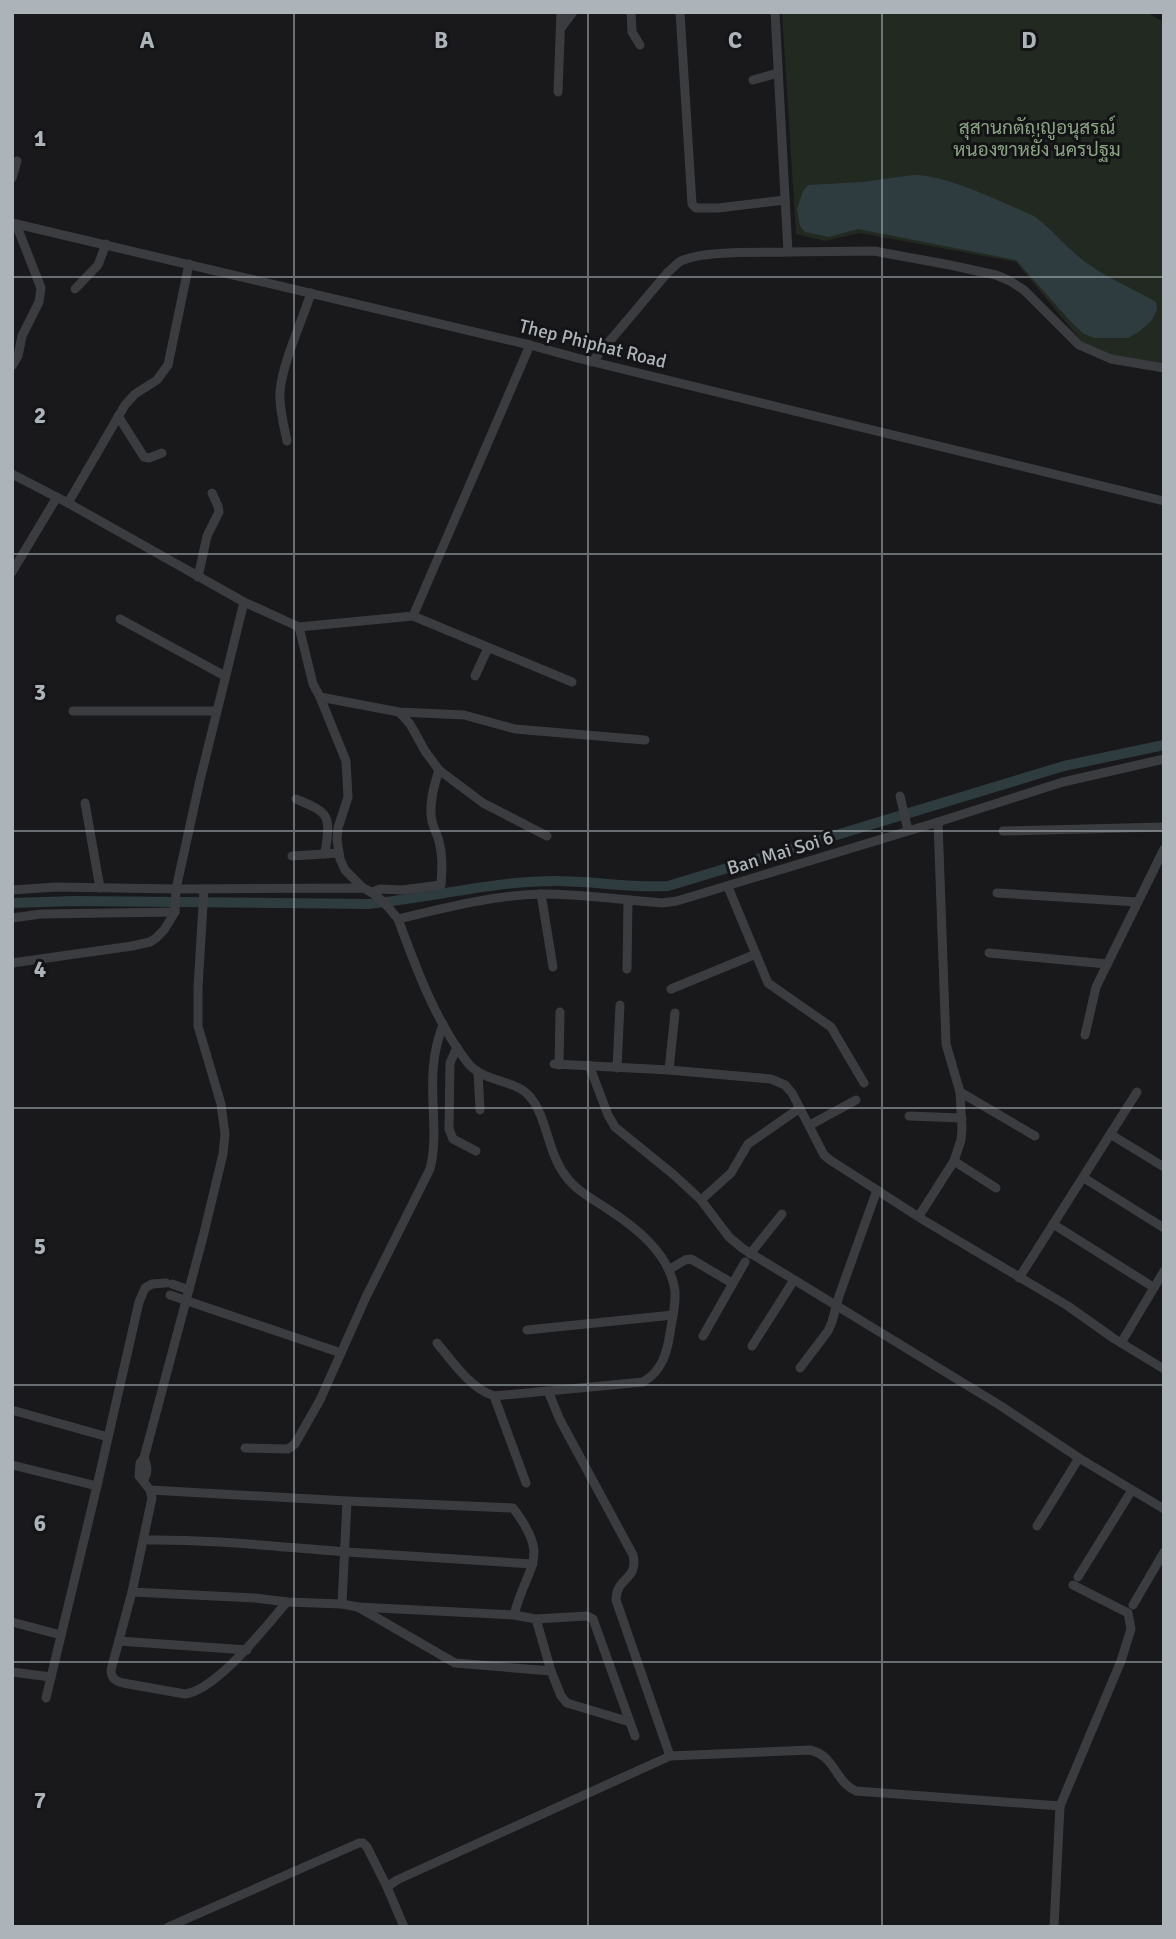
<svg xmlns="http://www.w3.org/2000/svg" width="1176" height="1939" viewBox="0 0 1176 1939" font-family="Signika,Sarabun,sans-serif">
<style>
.green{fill:#222921}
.water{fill:#2f3c3f}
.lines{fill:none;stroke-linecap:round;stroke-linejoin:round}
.canal{stroke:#2f3c3f;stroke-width:10}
.street{stroke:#3a3c40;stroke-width:9}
.grid{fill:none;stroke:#acb4ba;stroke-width:2;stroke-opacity:0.55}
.labels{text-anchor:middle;stroke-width:6;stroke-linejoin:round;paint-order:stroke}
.park-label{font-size:19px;fill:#8aa484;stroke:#141416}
.street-label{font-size:19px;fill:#acb4ba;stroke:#141416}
.grid-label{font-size:23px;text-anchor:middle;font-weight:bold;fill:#acb4ba;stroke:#141416;stroke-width:6;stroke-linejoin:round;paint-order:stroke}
</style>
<rect width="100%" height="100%" fill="#19191b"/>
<polygon class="green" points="782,12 1150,12 1151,15 1164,22 1164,368 1110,357 1084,344 1016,262 860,233 825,241 796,234"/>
<path class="water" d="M913,175C949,175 1000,202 1034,216C1053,230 1068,250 1088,264C1109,279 1134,289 1156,302L1157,310L1152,320L1140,331L1128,338H1095L1084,334L1072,323L1016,260L858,229L829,237L805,232L800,226L797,209L803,191L808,185L863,182Z"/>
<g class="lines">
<path class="canal" d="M12,903L75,901L368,904C431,898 493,881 555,881C593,881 630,888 668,886L1064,766L1164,745"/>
<g class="street">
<polyline points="631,12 632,32 640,45"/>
<polyline points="680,12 692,204 696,208 718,208 785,200"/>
<polyline points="561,28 573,12"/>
<polyline points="753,80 778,73"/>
<polyline points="558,92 561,12"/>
<polyline points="12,178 17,161"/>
<polyline points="12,223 530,345 577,358 1164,501"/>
<polyline points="788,252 874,251 950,265 996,275 1010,281 1024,290 1079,345 1111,359 1164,368"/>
<polyline points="75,289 98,265 106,244"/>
<path d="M592,362L668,272C672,269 677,263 681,261C703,250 762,253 788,252L775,12"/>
<polyline points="12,366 18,356 22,336 39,302 41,288 16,224"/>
<polyline points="118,416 144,457 149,458 162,453"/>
<path d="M287,441C284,426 279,408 280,392C282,364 302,321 311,293"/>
<polyline points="12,474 68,503 244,602 299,627 413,616 572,682"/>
<polyline points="68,503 125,405 135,394 157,380 168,365 189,264"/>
<polyline points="12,572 57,497"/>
<polyline points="198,577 207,536 219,512 218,506 212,493"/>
<polyline points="413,616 530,345"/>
<polyline points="120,619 225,676"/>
<polyline points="299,627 313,684 320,697 346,761 348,797 338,828 337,840 340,859 345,870 363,888"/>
<polyline points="475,676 488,648"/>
<polyline points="320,697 399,712 464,715 515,729 645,740"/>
<polyline points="73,711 215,711"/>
<polyline points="399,712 410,724 425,751 439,770 483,803 547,836"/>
<polyline points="900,796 908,830"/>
<path d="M296,799C332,814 330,816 325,854"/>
<polyline points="85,803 100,888"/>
<polyline points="1003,831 1164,827"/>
<polyline points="292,856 339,853"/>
<polyline points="728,887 768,983 831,1027 864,1083"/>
<path d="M204,889L198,987V1026L221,1104L225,1134L223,1154L203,1237L144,1458L140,1463L139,1476L150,1490L152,1498L132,1592L111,1670C111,1679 116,1681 123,1683L185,1694C217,1690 266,1626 287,1602"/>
<path d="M12,890L56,887L176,889L363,888C378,894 388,907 398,919C416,968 435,1020 467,1062C484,1084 516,1078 531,1098C547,1118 548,1153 565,1175C575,1190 591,1198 606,1208C636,1227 670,1254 675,1291C676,1305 672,1319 670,1333C667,1353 662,1371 643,1382L494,1396C470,1388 453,1362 437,1343"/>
<path d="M373,892L380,889L402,890L441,885C442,870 443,856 439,841C436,831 431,824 431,814C430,799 434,785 439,770"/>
<polyline points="997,893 1137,902"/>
<polyline points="541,894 553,967"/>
<polyline points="12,918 41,914 175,912"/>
<path d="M398,919C445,908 494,895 542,894C582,894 622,900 662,903L677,901L938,822L1063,782L1164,759"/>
<polyline points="989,953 1107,964"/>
<polyline points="12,963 132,946 150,942 156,938 164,930 175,912 176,889 200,780 244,602"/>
<polyline points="627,969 628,900"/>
<polyline points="671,989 756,954"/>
<polyline points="1085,1035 1096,987 1164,849"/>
<polyline points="457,1047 450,1063 449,1129 453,1139 476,1151"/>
<polyline points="554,1064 669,1070 771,1079 785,1085 792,1093 824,1155 830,1160 925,1221 1068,1306 1113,1338 1164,1369"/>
<polyline points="559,1065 560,1012"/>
<polyline points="589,1065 608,1115 615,1127 674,1175 701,1200 729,1237 742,1248 1001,1406 1079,1458 1164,1509"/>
<polyline points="617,1068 620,1005"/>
<polyline points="669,1070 675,1013"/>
<polyline points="478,1073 480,1110"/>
<polyline points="960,1092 1035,1136"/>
<polyline points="909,1116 962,1118"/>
<polyline points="810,1125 856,1100"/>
<polyline points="1110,1134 1164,1167"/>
<polyline points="954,1161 996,1188"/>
<polyline points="1084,1178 1164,1228"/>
<polyline points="701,1200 731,1173 748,1144 800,1108"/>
<polyline points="919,1216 954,1161 961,1140 962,1128 960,1092 946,1044 938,822"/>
<polyline points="1053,1224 1153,1287"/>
<polyline points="750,1254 782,1214"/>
<polyline points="670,1269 685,1260 691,1259 732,1283"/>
<polyline points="1019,1278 1137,1092"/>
<polyline points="172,1284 189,1290"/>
<polyline points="170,1295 341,1353"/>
<polyline points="527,1330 673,1315"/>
<polyline points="703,1336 745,1262"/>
<polyline points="1121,1343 1164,1271"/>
<polyline points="752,1346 794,1280"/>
<polyline points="800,1368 828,1331 832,1322 839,1296 877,1190"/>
<path d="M548,1391L560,1420L633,1555C639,1580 616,1577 616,1600L670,1756"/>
<polyline points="494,1396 526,1483"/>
<polyline points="15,1411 108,1437"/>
<path d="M245,1448L288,1449L295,1444L320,1400L366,1297L430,1169C439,1134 429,1097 434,1061C435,1048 439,1036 443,1024"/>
<polyline points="12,1465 97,1486"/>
<path d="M143,1481C148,1473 148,1467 144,1458"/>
<polyline points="150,1490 347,1501 342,1604"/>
<path d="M347,1501L513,1508C552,1559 527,1564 514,1615L536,1619L551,1671L455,1663L358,1607"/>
<polyline points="1037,1526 1079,1458"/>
<path d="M144,1540C212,1539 279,1547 347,1552C409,1556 471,1560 533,1564"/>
<polyline points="1078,1577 1132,1490"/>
<polyline points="132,1592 255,1598 287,1602 342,1604 358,1607 514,1615"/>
<polyline points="1133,1605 1164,1552"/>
<polyline points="536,1619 587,1616 593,1619 635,1736"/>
<polyline points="12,1622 61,1635"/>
<polyline points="119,1641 247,1650"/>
<polyline points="551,1671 561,1696 567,1703 630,1722"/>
<polyline points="12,1672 51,1677"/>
<polyline points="46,1698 97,1486 139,1302 145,1288 152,1284 166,1283"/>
<polyline points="168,1927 359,1843 363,1843 367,1847 387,1887"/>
<path d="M404,1927L387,1887L397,1880L670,1756L810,1750C836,1756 834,1781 856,1791L1060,1806"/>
<polyline points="1054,1927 1060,1806 1121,1661 1131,1629 1128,1613 1073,1585"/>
</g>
</g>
<path class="grid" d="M294,12V1927M588,12V1927M882,12V1927M12,277H1164M12,554H1164M12,831H1164M12,1108H1164M12,1385H1164M12,1662H1164"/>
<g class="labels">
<g class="park-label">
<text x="1037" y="134">สุสานกตัญญูอนุสรณ์<tspan x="1037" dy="22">หนองขาหยั่ง นครปฐม</tspan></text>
</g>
<g class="street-label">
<text transform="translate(593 343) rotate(14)" y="7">Thep Phiphat Road</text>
<text transform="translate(780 852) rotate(-17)" y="7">Ban Mai Soi 6</text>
</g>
</g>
<g class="grid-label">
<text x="147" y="48">A</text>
<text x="441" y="48">B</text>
<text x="735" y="48">C</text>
<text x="1029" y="48">D</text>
<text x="40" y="146">1</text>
<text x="40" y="423">2</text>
<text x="40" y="700">3</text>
<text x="40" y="977">4</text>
<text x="40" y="1254">5</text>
<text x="40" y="1531">6</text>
<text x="40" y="1808">7</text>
</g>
<rect width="1176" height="1939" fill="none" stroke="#acb4ba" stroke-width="28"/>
</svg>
